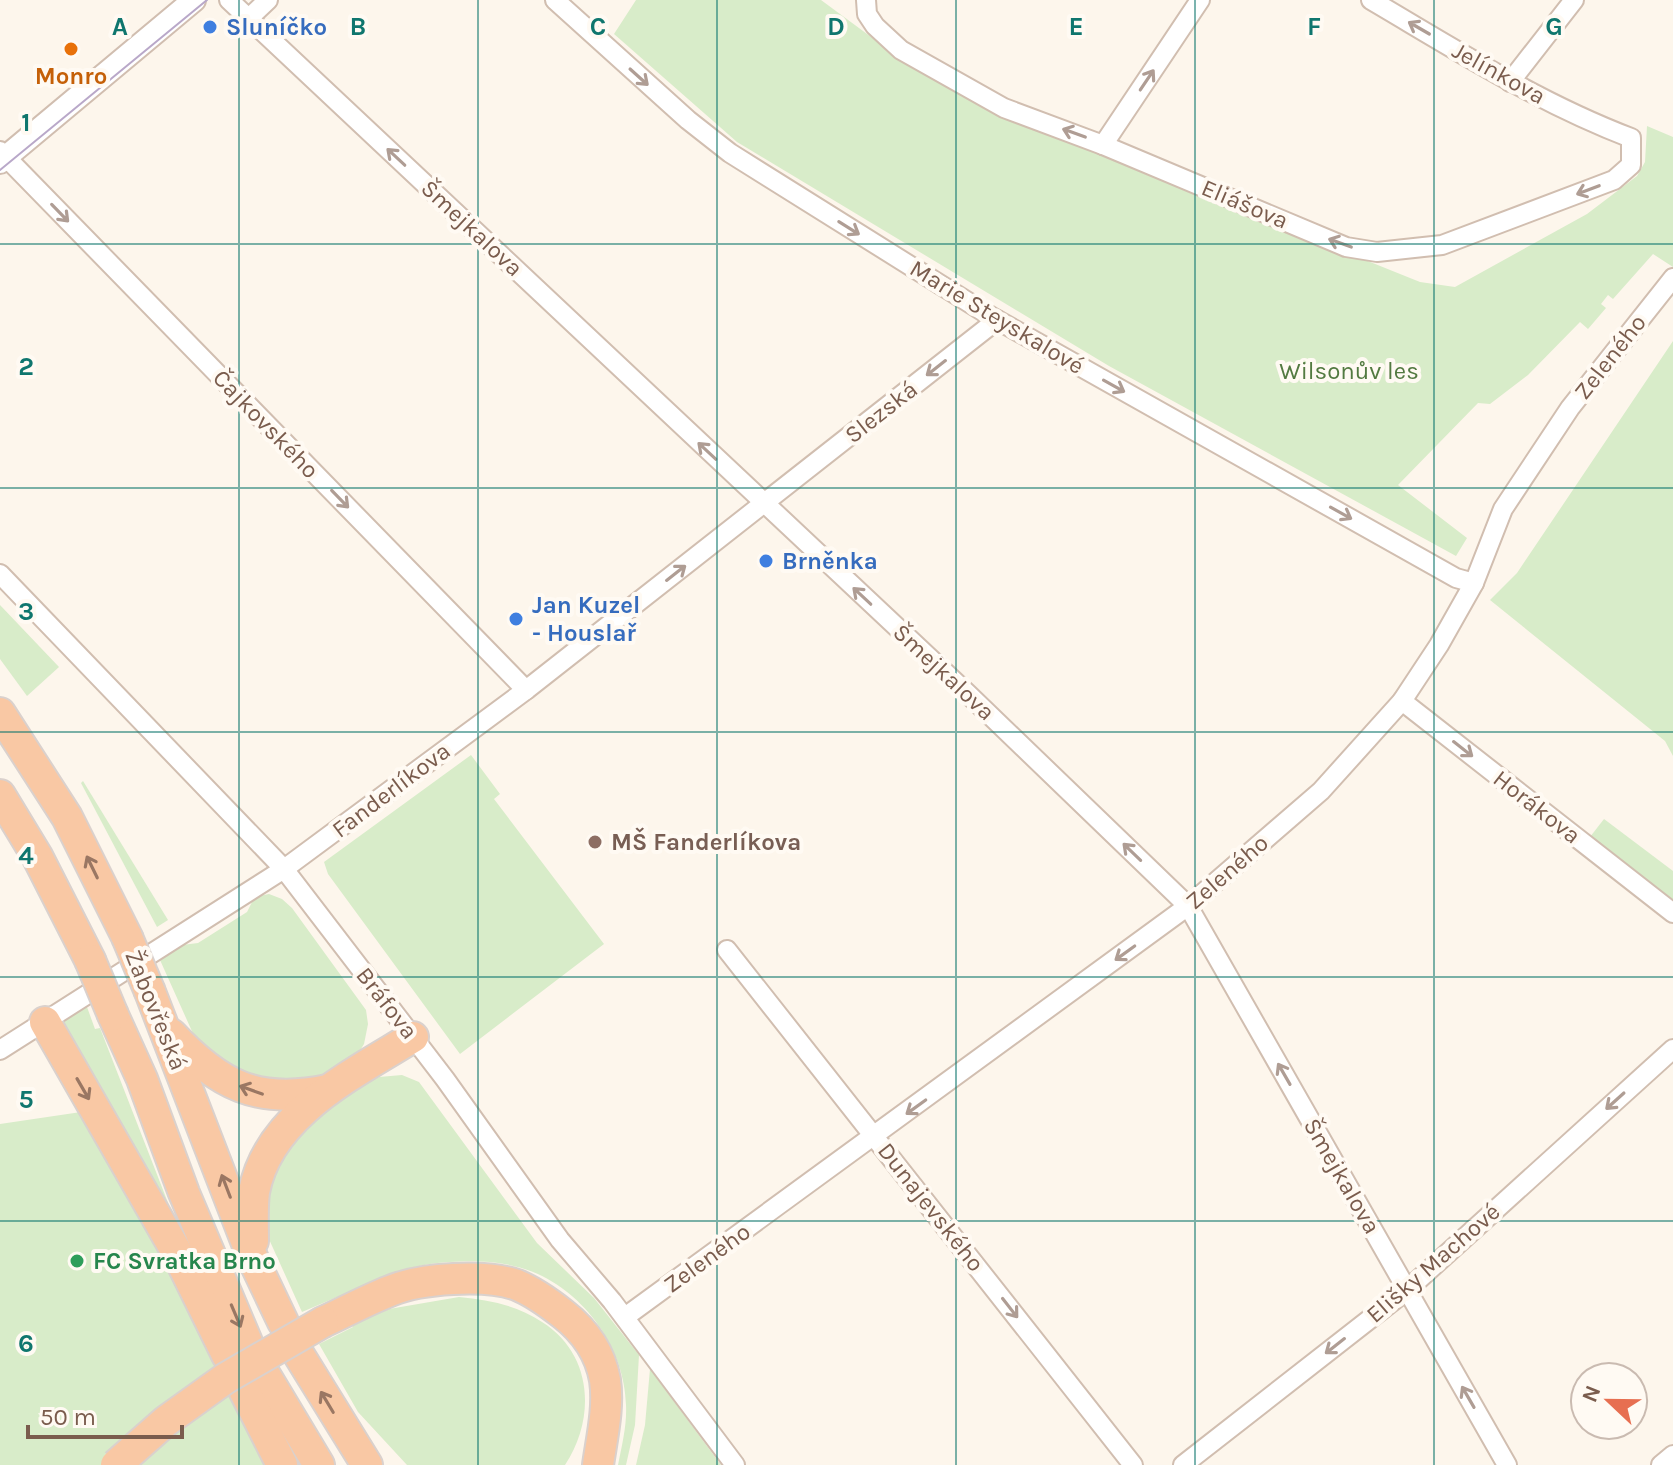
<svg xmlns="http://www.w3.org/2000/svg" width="1673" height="1465" viewBox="0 0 1673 1465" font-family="Karla,sans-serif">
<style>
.green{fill:#d8ecc9}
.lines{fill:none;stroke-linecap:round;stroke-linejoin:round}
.minor-casing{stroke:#d1beb0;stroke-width:22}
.tertiary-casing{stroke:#d1beb0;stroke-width:26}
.trunk-casing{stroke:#dad1cd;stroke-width:34}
.minor{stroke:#fff;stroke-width:18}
.tertiary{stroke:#fff;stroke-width:22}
.trunk{stroke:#f9c8a4;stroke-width:30}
.tram{stroke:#b9a8c9;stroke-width:2}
.trunk-bridge-casing{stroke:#dad1cd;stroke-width:34;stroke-linecap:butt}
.trunk-bridge{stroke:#f9c8a4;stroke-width:30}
.oneway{stroke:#af9d94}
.oneway2{stroke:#9a7763}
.grid{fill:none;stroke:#0f766e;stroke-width:2;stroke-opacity:0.55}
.shop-dot{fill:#3f7fe0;stroke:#fffaf3;stroke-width:3}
.food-dot{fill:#e8710a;stroke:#fffaf3;stroke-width:3}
.education-dot{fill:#8d6e63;stroke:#fffaf3;stroke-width:3}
.leisure-dot{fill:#2e9e5b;stroke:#fffaf3;stroke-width:3}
.labels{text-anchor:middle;stroke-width:8;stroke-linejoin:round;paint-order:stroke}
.shop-label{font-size:24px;font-weight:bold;fill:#366cbe;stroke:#fffaf3;text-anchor:start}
.street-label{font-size:24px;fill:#7a5c4d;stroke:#fffaf3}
.food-label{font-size:24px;font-weight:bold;fill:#c56008;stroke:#fffaf3}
.park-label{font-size:24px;fill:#537a41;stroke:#fffaf3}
.education-label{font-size:24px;font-weight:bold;fill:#785e54;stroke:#fffaf3;text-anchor:start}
.leisure-label{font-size:24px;font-weight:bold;fill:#27864d;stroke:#fffaf3;text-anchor:start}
.grid-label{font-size:26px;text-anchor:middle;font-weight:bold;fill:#0f766e;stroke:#fffaf3;stroke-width:8;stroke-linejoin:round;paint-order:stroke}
</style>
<rect width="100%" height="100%" fill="#fdf6ec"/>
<g class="green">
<polygon points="636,0 821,0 901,59 982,106 1420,282 1455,287 1587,214 1637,176 1645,162 1647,126 1673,137 1673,267 1653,254 1613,299 1608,295 1601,304 1606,308 1588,329 1580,322 1528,375 1490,404 1478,403 1398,485 1467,538 1456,556 1109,366 737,142 614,34"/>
<polygon points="1673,341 1673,756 1665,741 1490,600 1517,573"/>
<polygon points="0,605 59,667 27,696 0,659"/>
<polygon points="471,755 500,794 494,799 604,944 460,1054 328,874 324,862"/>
<polygon points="83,781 168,920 157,927 81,783"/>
<polygon points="1604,819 1673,871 1673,904 1590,837"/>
<polygon points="269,894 282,899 292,908 366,1010 368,1024 364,1044 354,1060 326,1078 290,1084 236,1074 195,1038 160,960 182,945 198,943 247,912 253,900 259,896"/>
<polygon points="87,1007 95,1029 100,1028 186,1249 62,1027 64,1020"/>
<path d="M402,1075L419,1082L537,1243L594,1298L639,1355L635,1425L626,1465H618C622,1445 627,1425 626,1405C625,1349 585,1293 533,1272C501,1259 463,1260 430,1264C397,1269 368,1284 339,1298L337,1297L302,1312L268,1237L263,1210L279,1153L326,1110L361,1086L379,1077Z"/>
<polygon points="81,1112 167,1258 267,1465 0,1465 0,1124"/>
<path d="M459,1297C489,1300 517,1305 542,1322C593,1354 596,1418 565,1465H407L358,1412L319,1344L353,1327L352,1325L389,1309Z"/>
<polygon points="650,1369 721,1465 636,1465 645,1425"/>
</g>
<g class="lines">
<g class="minor-casing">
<g id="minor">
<polyline points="229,0 968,694 1188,906 1507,1465"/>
<polyline points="555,0 688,120 730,153 992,317 1456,578 1474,583"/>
<path d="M866,0L867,14L875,26L901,50L1004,108L1103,145L1346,247L1377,252L1442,245L1614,180L1631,165V138C1539,103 1456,50 1371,0"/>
<polyline points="249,18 268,0"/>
<polyline points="1510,82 1574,0"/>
<polyline points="1103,145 1200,0"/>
<polyline points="0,151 526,690"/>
<polyline points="0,574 284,869 445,1079 560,1240 612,1301 735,1465"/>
<polyline points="1402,701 1673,913"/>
<polyline points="727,950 1133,1465"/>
<polyline points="0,1050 284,869 526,690 997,320"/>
<polyline points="625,1317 1188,906 1321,791 1402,701 1439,645 1474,583 1503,509 1570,408 1673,278"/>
<polyline points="1183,1465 1407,1290 1673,1049"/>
<polyline points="1661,1465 1673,1455"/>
</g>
</g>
<g class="tertiary-casing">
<polyline id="tertiary" points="0,162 194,0"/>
</g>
<g class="trunk-casing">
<g id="trunk">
<polyline points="0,713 67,817 127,937"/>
<polyline points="0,795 37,856 90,960"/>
<polyline points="150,992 253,1259 283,1322"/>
<polyline points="113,1015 142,1079 184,1193 247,1342"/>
<polyline points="45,1022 175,1249 227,1355"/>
<path d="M171,1034C219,1085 257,1105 328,1090"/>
<path d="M253,1241C253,1225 252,1208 254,1192C268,1115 353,1074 413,1037"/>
<path d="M323,1322C345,1312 367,1300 390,1291C420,1278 486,1274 517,1285C534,1292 549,1303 563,1314C585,1331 600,1352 605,1380C609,1407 602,1437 598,1465"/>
<polyline points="299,1355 367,1465"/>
<polyline points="265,1375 319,1465"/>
<polyline points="244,1390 282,1465"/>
</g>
</g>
<use href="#minor" class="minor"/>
<use href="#tertiary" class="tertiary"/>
<use href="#trunk" class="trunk"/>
<polyline class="tram" points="0,170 207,0"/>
<g class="trunk-bridge-casing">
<g id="trunk-bridge">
<polyline points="127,937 150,992"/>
<polyline points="90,960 113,1015"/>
<polyline points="116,1465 166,1421 226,1378 323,1322"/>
</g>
</g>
<use href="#trunk-bridge" class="trunk-bridge"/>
</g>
<defs><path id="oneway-shaft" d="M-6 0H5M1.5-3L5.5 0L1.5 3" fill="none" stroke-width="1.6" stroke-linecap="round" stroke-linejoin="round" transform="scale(2)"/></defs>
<g class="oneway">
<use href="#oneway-shaft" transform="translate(1419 28) rotate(-150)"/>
<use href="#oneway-shaft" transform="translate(639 77) rotate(42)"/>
<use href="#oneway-shaft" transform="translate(1147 80) rotate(-56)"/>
<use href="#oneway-shaft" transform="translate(1074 133) rotate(-160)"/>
<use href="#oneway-shaft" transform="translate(396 157) rotate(-137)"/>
<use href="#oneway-shaft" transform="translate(1588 190) rotate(159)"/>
<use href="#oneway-shaft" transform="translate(60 213) rotate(46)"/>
<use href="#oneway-shaft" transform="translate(849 228) rotate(32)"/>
<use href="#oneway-shaft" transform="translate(1340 243) rotate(-160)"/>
<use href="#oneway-shaft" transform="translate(936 368) rotate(142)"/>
<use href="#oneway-shaft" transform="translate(1114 386) rotate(29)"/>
<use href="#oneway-shaft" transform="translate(707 451) rotate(-137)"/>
<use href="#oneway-shaft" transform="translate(340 499) rotate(46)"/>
<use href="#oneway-shaft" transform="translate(1341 513) rotate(29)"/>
<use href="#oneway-shaft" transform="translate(676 573) rotate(-38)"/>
<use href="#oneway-shaft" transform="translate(862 596) rotate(-137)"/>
<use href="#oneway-shaft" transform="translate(1463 749) rotate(38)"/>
<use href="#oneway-shaft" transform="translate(1132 852) rotate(-136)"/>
<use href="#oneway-shaft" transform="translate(1125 953) rotate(144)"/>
<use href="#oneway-shaft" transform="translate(1284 1074) rotate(-120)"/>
<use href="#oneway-shaft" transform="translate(1615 1101) rotate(138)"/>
<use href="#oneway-shaft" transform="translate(916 1107) rotate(144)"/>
<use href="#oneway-shaft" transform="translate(1010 1308) rotate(52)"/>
<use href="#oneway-shaft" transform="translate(1335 1346) rotate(142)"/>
<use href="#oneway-shaft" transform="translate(1468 1397) rotate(-120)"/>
</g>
<g class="oneway2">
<use href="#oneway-shaft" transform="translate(92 867) rotate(-116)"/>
<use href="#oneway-shaft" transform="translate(83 1089) rotate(60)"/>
<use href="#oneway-shaft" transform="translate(251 1090) rotate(-160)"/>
<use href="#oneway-shaft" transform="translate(226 1186) rotate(-111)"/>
<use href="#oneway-shaft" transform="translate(236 1316) rotate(67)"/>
<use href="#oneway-shaft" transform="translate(327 1402) rotate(-121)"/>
</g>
<path class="grid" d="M239,0V1465M478,0V1465M717,0V1465M956,0V1465M1195,0V1465M1434,0V1465M0,244H1673M0,488H1673M0,732H1673M0,977H1673M0,1221H1673"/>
<g class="shop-dot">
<circle cx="210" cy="27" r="8"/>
<circle cx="766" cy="561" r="8"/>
<circle cx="516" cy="619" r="8"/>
</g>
<circle class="food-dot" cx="71" cy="49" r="8"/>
<circle class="education-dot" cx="595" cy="842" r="8"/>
<circle class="leisure-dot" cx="77" cy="1261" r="8"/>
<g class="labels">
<g class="shop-label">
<text x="226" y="35">Sluníčko</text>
<text x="782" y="569">Brněnka</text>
<text x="532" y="613">Jan Kuzel<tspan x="532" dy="28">- Houslař</tspan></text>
</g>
<g class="street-label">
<text transform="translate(1499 73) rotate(29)" y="8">Jelínkova</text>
<text transform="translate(1245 204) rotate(23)" y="8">Eliášova</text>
<text transform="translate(472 228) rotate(43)" y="8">Šmejkalova</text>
<text transform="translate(997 317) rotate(31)" y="8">Marie Steyskalové</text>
<text transform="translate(1610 357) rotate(-52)" y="8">Zeleného</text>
<text transform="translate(881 412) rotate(-38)" y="8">Slezská</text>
<text transform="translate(266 424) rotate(46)" y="8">Čajkovského</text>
<text transform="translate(944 672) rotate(43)" y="8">Šmejkalova</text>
<text transform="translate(391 790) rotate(-37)" y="8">Fanderlíkova</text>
<text transform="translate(1537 807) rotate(38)" y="8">Horákova</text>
<text transform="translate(1227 872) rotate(-41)" y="8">Zeleného</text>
<text transform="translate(387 1003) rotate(52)" y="8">Bráfova</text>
<text transform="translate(156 1010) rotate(68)" y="8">Žabovřeská</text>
<text transform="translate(1342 1176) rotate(60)" y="8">Šmejkalova</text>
<text transform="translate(931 1207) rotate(52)" y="8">Dunajevského</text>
<text transform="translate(707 1258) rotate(-36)" y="8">Zeleného</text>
<text transform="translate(1433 1263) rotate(-41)" y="8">Elišky Machové</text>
</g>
<g class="food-label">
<text x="71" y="84">Monro</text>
</g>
<g class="park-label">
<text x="1349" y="379">Wilsonův les</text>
</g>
<g class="education-label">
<text x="611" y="850">MŠ Fanderlíkova</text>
</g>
<g class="leisure-label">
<text x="93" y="1269">FC Svratka Brno</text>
</g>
</g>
<g class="grid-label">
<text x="120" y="35">A</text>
<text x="358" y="35">B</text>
<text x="598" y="35">C</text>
<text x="836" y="35">D</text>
<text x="1076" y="35">E</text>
<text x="1314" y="35">F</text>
<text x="1554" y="35">G</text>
<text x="26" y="131">1</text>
<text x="26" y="375">2</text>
<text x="26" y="620">3</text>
<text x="26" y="864">4</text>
<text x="26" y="1108">5</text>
<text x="26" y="1352">6</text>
</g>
<g transform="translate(1609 1401) rotate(292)"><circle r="38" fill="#fffaf3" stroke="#cabbb1" stroke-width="2"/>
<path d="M0-6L14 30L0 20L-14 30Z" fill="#e76f51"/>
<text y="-12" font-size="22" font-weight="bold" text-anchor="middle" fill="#7a5c4d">N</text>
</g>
<path d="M28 1425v12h154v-12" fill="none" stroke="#7a5c4d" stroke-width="4"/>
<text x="40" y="1425" font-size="24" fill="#7a5c4d" stroke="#fffaf3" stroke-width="6" paint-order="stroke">50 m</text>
</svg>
